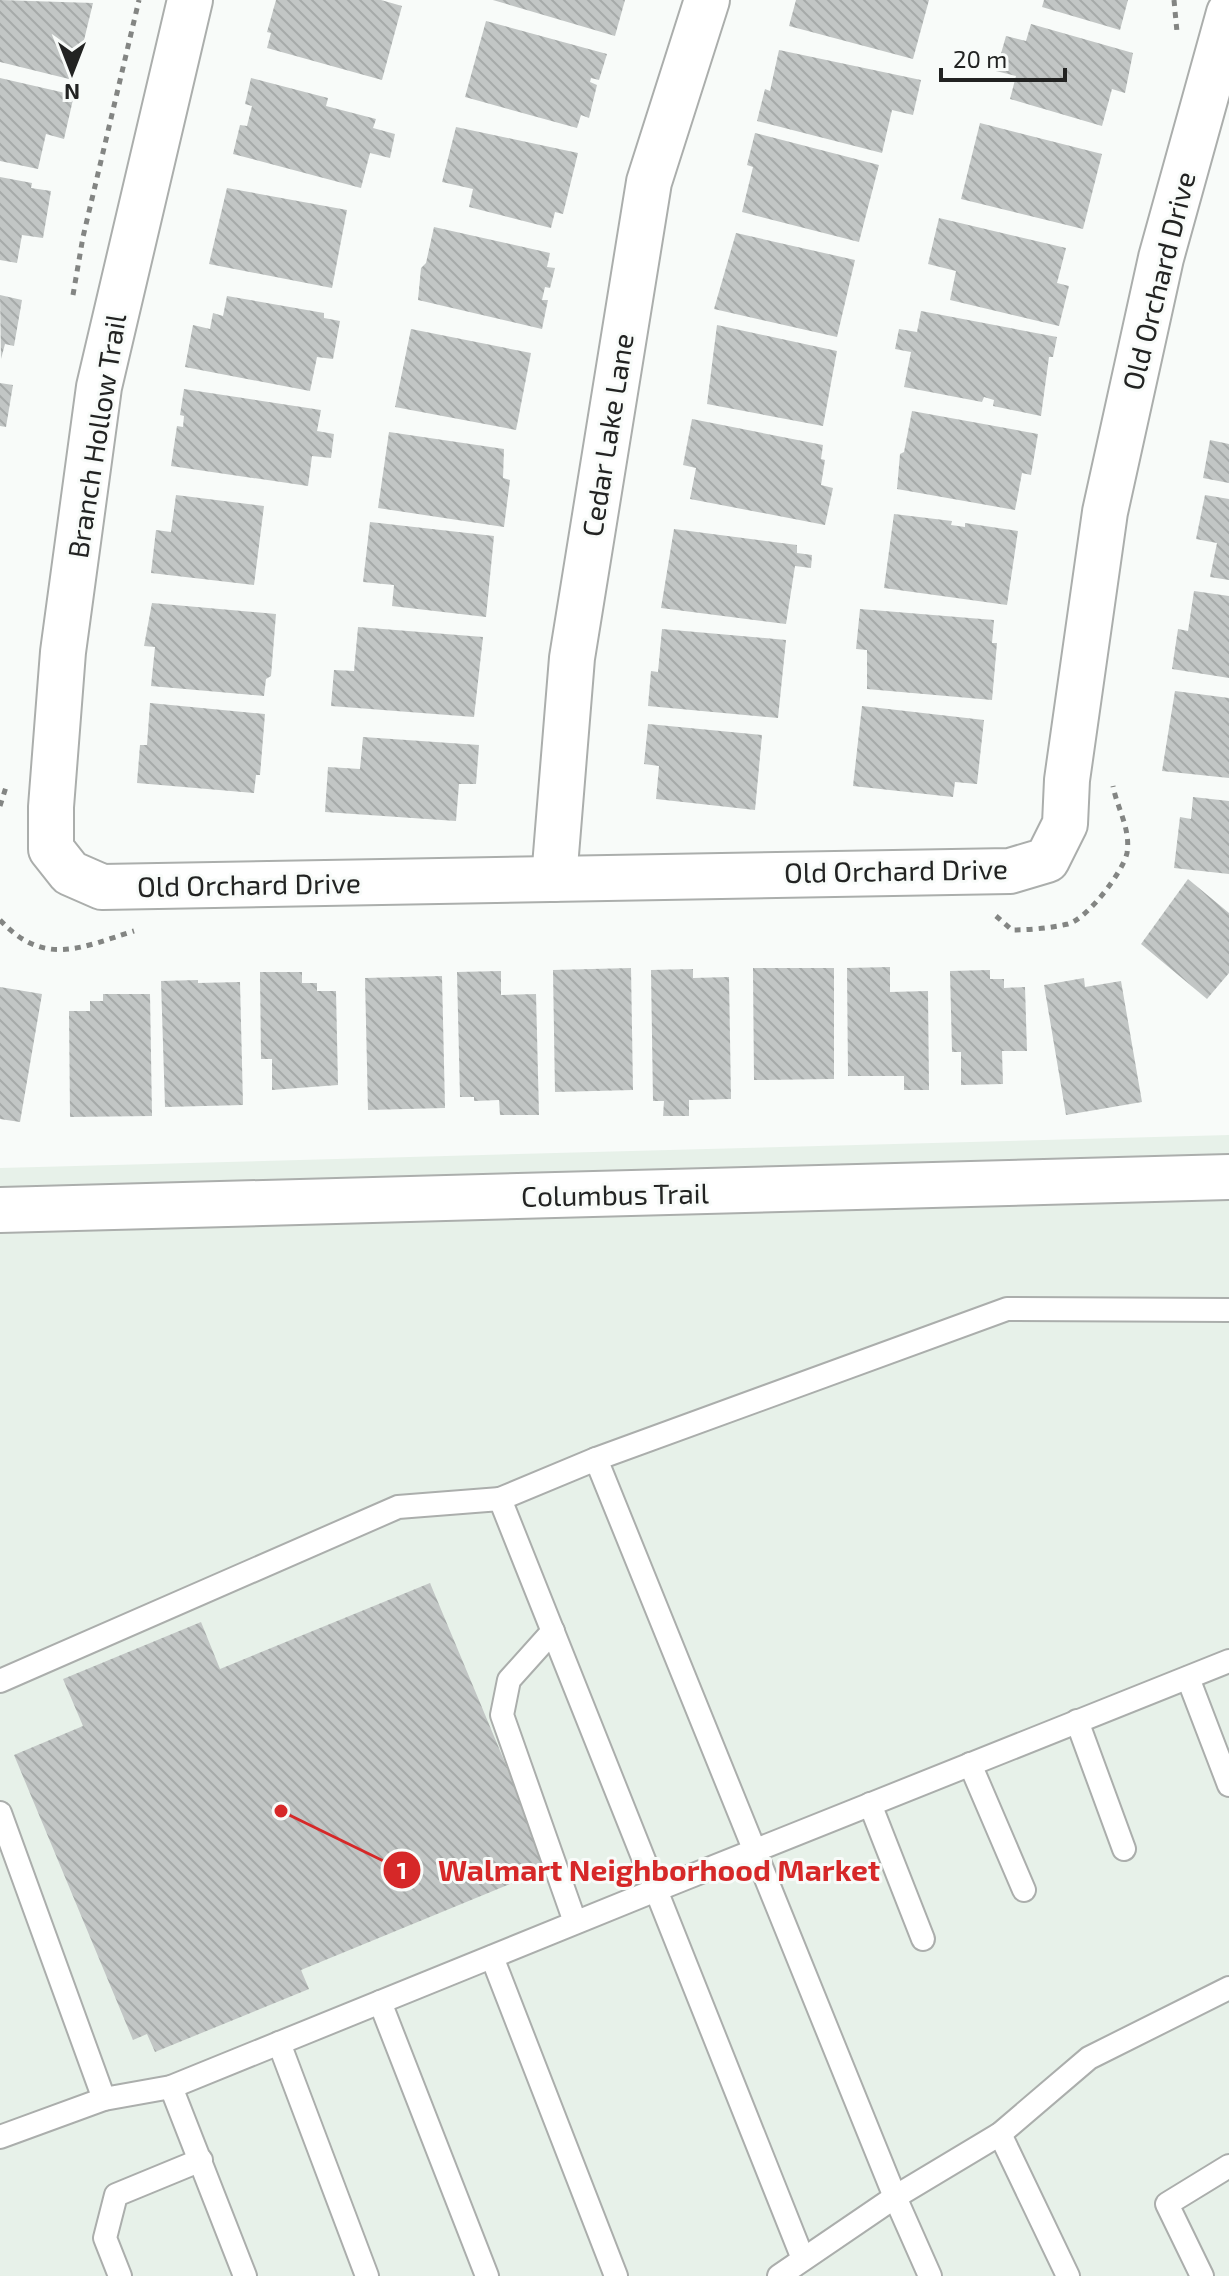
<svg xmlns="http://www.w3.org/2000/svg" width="1229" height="2276" viewBox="0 0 1229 2276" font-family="'Exo 2',sans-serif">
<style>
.built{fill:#e7f1e9}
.building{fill:url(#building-back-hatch)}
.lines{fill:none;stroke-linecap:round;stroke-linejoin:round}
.service-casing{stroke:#abaeac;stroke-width:26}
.minor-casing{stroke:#abaeac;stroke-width:48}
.tertiary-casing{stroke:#abaeac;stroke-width:48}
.path{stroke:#838583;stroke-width:5;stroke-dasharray:6 6;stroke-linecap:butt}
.service{stroke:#fff;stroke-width:22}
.minor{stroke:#fff;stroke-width:44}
.tertiary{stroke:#fff;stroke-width:44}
.labels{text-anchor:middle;stroke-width:6;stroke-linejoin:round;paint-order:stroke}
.street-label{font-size:28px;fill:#222322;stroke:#f8fbf9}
.leader{fill:none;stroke:#d62828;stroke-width:3}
.callout-dot{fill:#d62828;stroke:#f8fbf9;stroke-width:3}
.mark-label{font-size:24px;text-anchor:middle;font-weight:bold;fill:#fff}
.callout-label{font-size:30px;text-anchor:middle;font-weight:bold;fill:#d62828;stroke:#f8fbf9;stroke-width:6;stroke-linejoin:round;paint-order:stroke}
</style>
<defs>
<pattern id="building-back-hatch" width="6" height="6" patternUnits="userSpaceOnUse" patternTransform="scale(2)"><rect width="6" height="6" fill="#c2c6c5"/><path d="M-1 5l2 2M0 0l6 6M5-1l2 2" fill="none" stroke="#a6aaa9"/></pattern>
</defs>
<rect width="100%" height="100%" fill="#f8fbf9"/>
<polygon class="built" points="1229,1135 1229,2276 0,2276 0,1168"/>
<g class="building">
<polygon points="0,0 93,3 78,65 73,63 69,79 0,62"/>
<polygon points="276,0 381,0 402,6 382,80 267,48 271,33 267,32"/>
<polygon points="493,0 625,0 615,36"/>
<polygon points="796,0 929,0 913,59 789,26"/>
<polygon points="1044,0 1128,0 1120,30 1042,7"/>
<polygon points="486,21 607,54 599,80 591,78 590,82 597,85 589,118 581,115 577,128 465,97"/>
<polygon points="1031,24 1133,53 1125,93 1112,89 1102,126 1010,99 1016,76 996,71 1006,36 1026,41"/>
<polygon points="779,50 921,80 913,115 892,110 882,153 757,121 765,89 770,91"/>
<polygon points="0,78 74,95 64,139 46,134 38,169 0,161"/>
<polygon points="251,78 328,98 326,106 376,119 373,128 395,134 390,158 370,153 361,188 233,154 240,125 247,126 252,106 245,104"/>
<polygon points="980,123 1102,154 1083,229 961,199"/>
<polygon points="456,127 578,153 563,214 555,212 551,228 469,207 473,189 442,182"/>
<polygon points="755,133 879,165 859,242 742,212 753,167 747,165"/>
<polygon points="0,177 32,183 31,188 51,191 43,238 22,235 17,263 0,260"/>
<polygon points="227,188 347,210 332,288 209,264"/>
<polygon points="939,218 1066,248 1057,283 1069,286 1059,326 950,300 956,271 928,264"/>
<polygon points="434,227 550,253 547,267 555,268 550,288 545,287 542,300 548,300 542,329 418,300 421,268 426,263"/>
<polygon points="736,233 855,260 837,337 714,309"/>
<polygon points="0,295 22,300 14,346 5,344 1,359"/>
<polygon points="227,296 324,313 324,318 340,321 333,359 317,357 310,391 185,367 193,325 210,329 213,313 223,316"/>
<polygon points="921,311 1057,337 1053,357 1049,357 1041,416 993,406 994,400 984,397 982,402 904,387 911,352 895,349 899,329 917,332"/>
<polygon points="717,325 837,351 823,426 707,404"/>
<polygon points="411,329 531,353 516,430 395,407"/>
<polygon points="0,383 13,385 6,427 0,426"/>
<polygon points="184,389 321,410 317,431 334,434 331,458 312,456 308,486 171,466 177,426 183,427 184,416 180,415"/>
<polygon points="912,411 1038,434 1031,475 1022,473 1015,510 897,489 900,454 904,452"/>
<polygon points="692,419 823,445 821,459 825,460 821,485 833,488 825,525 690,499 696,468 683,465"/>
<polygon points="389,432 504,449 503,478 510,480 504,527 378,508"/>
<polygon points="1210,440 1229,444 1229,483 1203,478"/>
<polygon points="176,495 264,506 254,585 151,573 156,530 171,532"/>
<polygon points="1205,495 1229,499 1229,580 1210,577 1217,543 1196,539"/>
<polygon points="894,514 952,521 951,525 965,527 965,523 1018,531 1007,605 884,588"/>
<polygon points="370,522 494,536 486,617 392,606 394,585 363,582"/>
<polygon points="674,529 797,545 797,553 812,555 811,568 795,566 786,624 661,608"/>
<polygon points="1194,591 1229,596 1229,678 1172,669 1178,629 1188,631"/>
<polygon points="152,603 276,614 271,676 266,679 264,696 151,686 155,647 144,646"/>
<polygon points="860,609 994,620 992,643 997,643 992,700 867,689 867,650 856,649"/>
<polygon points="358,627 483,637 474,717 331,706 334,670 354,671"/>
<polygon points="662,629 786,640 778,718 648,706 651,671 658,672"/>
<polygon points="1175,691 1229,698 1229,778 1162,771"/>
<polygon points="150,703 265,714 260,775 256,775 254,793 137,783 140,745 147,745"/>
<polygon points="862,706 984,720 977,784 955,782 953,797 853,786"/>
<polygon points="648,724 762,735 755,810 656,799 659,766 644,764"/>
<polygon points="363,737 479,745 476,784 459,784 456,821 325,812 328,767 360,769"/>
<polygon points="1193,797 1229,801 1229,874 1174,868 1180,817 1191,819"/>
<polygon points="1188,879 1229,913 1229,973 1207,999 1141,944"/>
<polygon points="890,967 890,992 928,991 929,1090 904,1090 904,1076 848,1076 847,968"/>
<polygon points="631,968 633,1090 555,1092 553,970"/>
<polygon points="753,968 834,968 834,1079 754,1080"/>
<polygon points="693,969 693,978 729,977 731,1099 689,1100 689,1116 663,1116 664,1101 653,1101 651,970"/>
<polygon points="990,970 990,979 1004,979 1004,988 1025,987 1027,1051 1002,1051 1003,1084 961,1085 961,1052 952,1052 950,971"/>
<polygon points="501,971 501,995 536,994 539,1115 500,1115 499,1100 474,1101 474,1097 460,1097 457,972"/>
<polygon points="260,972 302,972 302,983 317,983 317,991 336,991 338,1085 272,1090 272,1059 261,1059"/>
<polygon points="442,976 445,1108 368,1110 365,978"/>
<polygon points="1084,978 1085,987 1121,981 1142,1102 1066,1115 1044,985"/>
<polygon points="198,980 198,983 240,982 243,1105 165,1107 161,981"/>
<polygon points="0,987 42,994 20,1122 0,1119"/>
<polygon points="103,994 150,994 152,1116 70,1117 69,1011 90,1011 90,1001 103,1001"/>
<polygon points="430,1583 549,1868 301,1970 309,1989 155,2052 147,2034 133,2040 14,1755 83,1726 63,1679 201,1622 220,1669"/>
</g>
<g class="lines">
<g class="service-casing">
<g id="service">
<polyline points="596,1459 1007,1309 1229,1310"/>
<polyline points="500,1499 596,1459 895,2197 930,2276"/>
<polyline points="553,1631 509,1680 502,1715 575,1922"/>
<polyline points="1188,1678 1229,1785"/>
<polyline points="0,1681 398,1507 500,1499 656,1890 171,2087 104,2099 0,2137"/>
<polyline points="1077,1721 1124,1849"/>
<polyline points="970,1764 1024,1890"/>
<polyline points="870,1804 923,1939"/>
<polyline points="0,1813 104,2099"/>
<polyline points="492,1957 616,2276"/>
<polyline points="380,2002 487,2276"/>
<polyline points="279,2043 367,2276"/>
<polyline points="171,2087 245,2276"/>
<polyline points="1000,2134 1068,2276"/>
<polyline points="803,2259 656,1890 1229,1661"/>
<polyline points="120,2276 105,2238 116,2195 201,2160"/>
<polyline points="779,2276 895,2197 1000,2134 1089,2058 1229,1988"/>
<polyline points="1202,2276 1167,2204 1229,2166"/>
</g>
</g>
<g class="minor-casing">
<g id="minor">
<polyline points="190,0 99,387 63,652 51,807 51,849 70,873 102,887 1010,871 1047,860 1065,824 1067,780 1105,512 1161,258 1229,13"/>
<polyline points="554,879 572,658 649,182 707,0"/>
</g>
</g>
<g class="tertiary-casing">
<polyline id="tertiary" points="0,1210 1229,1177"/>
</g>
<g class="path">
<polyline points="1174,0 1177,32"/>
<polyline points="73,295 83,237 139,0"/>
<polyline points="0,806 7,784"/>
<path d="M996,916L1012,930C1030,930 1050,928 1068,924C1087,919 1123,872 1127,853C1131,829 1117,808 1113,786"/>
<path d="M0,920C44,967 80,948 134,931"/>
</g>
<use href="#service" class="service"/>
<use href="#minor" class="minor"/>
<use href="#tertiary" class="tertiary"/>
</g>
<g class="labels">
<g class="street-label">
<text transform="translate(1159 281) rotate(-76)" y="10">Old Orchard Drive</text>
<text transform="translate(608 435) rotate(-81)" y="10">Cedar Lake Lane</text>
<text transform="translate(97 436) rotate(-81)" y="10">Branch Hollow Trail</text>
<text transform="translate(896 871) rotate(-1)" y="10">Old Orchard Drive</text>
<text transform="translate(249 885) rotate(-1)" y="10">Old Orchard Drive</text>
<text transform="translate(615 1195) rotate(-1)" y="10">Columbus Trail</text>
</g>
</g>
<path class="leader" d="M281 1811L402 1870"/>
<g class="callout-dot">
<circle cx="281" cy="1811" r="8"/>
<circle cx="402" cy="1870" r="20"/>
</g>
<g class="mark-label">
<text x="402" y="1879">1</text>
</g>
<g class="callout-label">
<text x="659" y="1881">Walmart Neighborhood Market</text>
</g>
<g transform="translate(72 72) rotate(180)" stroke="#f8fbf9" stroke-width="6" paint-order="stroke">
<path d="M0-6L14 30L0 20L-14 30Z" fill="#222322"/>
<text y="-12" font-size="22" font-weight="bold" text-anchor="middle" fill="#222322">N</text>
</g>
<path d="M941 68v12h124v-12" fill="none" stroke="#222322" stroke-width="4"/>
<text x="953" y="68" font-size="24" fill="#222322" stroke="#f8fbf9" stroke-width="6" paint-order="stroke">20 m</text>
</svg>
